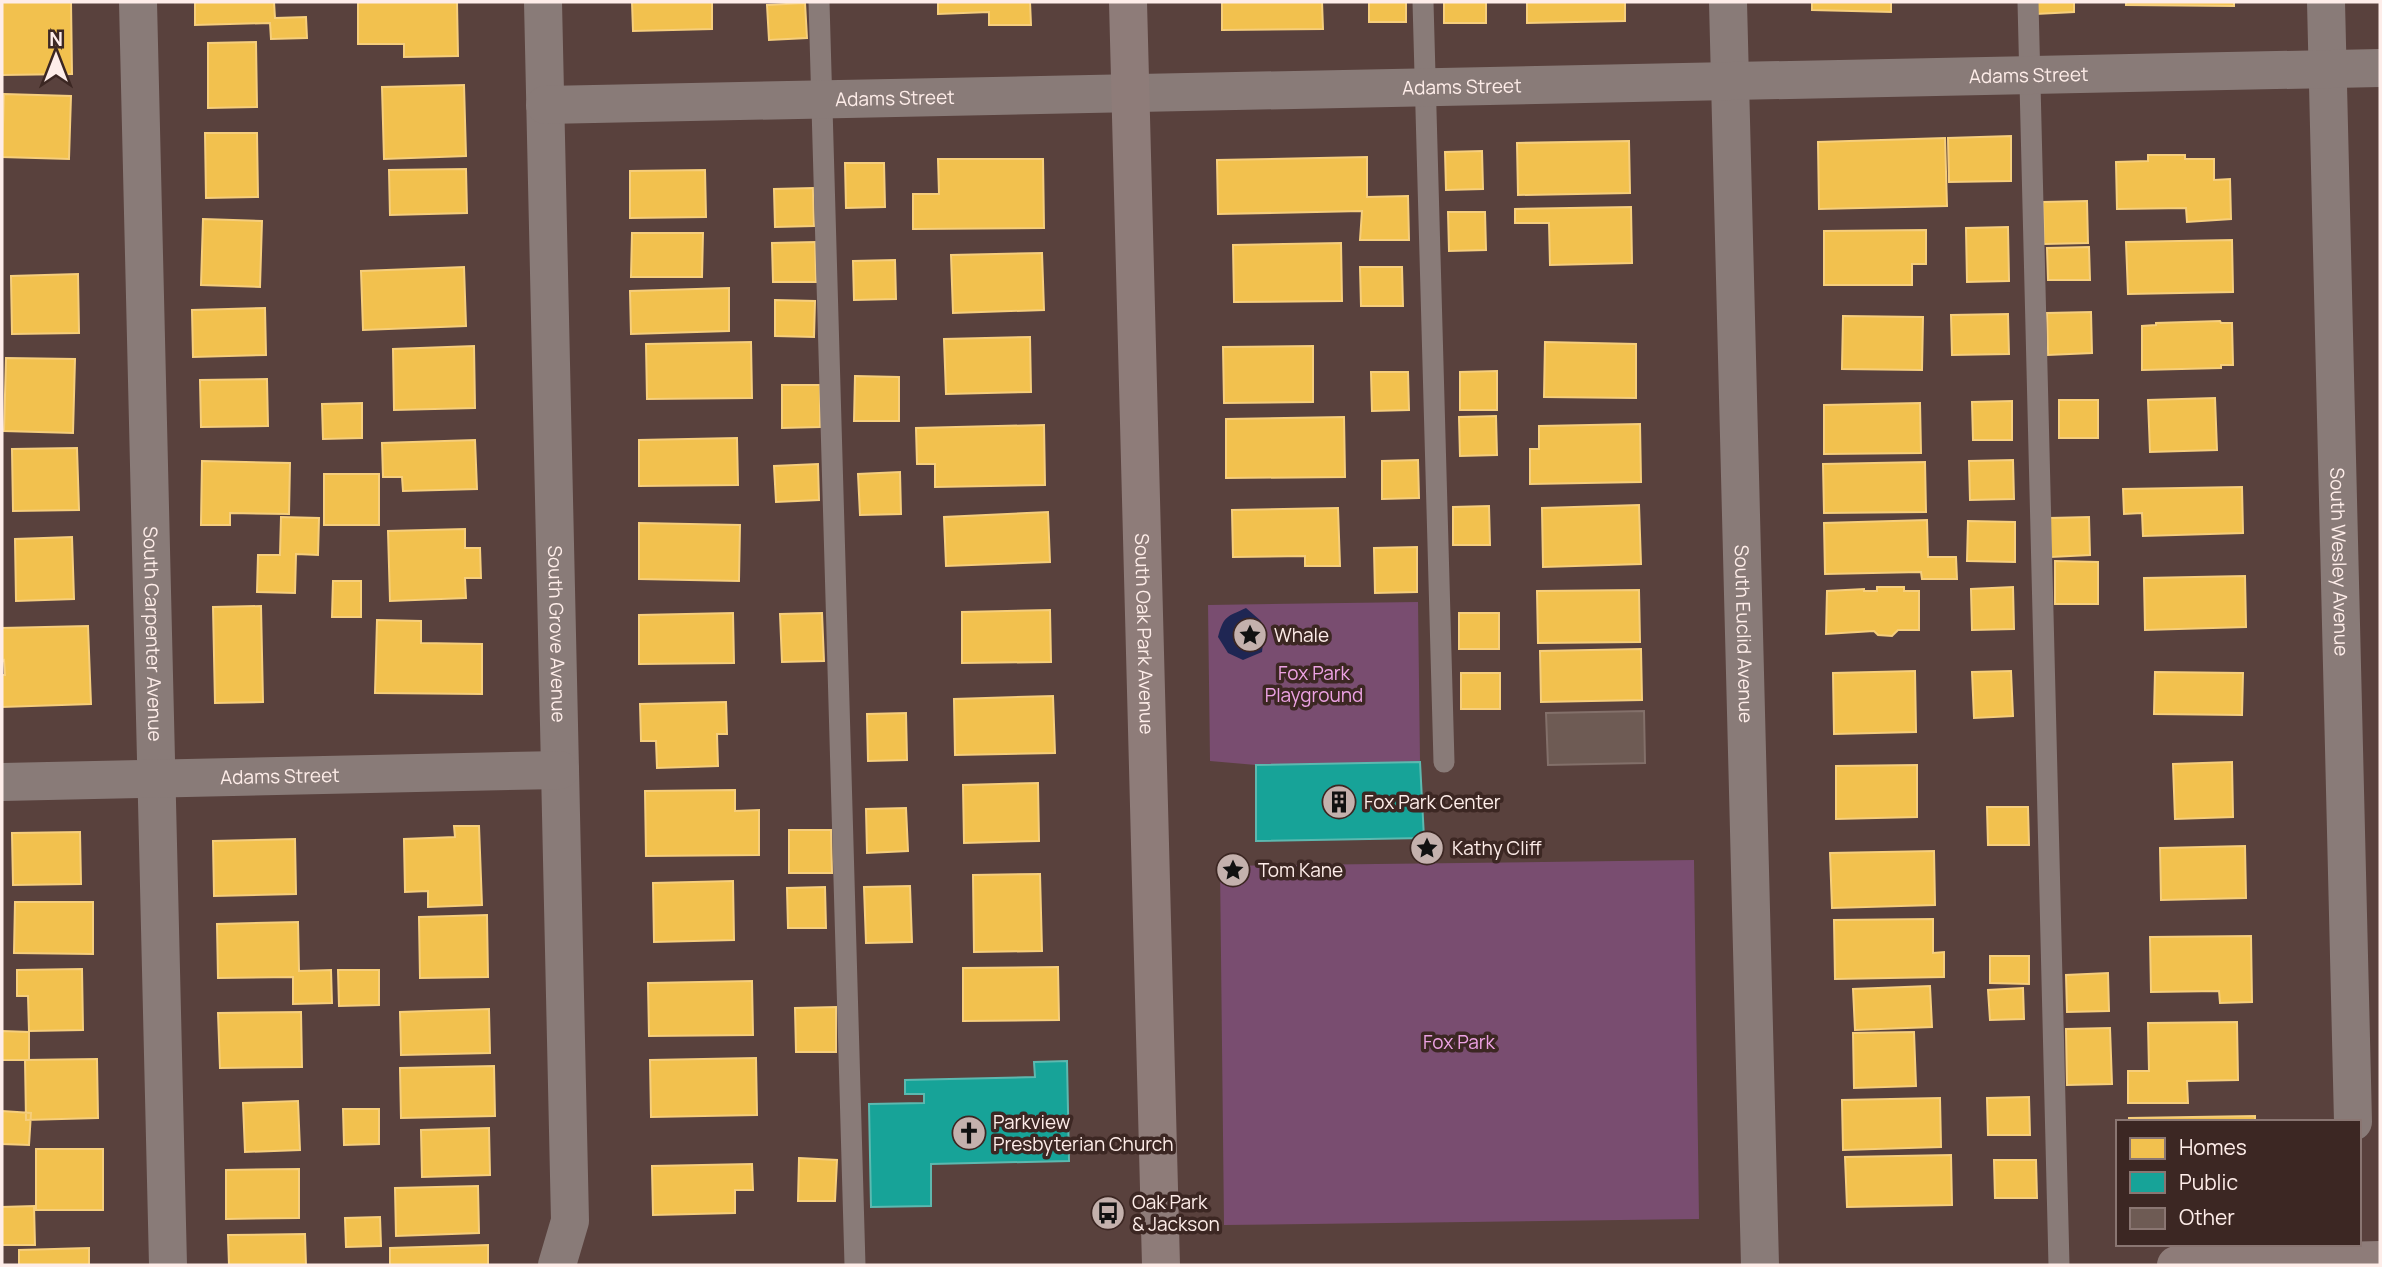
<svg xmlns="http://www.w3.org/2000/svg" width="2382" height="1267" font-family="Manrope,sans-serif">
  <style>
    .green { fill: #794d70 }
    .water { fill: #1f2653 }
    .homes { fill: #f2c14e; stroke: #f6ce7c; stroke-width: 2 }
    .public { fill: #17a398; stroke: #5cb9b0; stroke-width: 2 }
    .building { fill: #6e5b54; stroke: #83706a; stroke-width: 2 }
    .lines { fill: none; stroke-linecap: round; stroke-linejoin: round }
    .lane { stroke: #897b78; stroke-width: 21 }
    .street { stroke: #897b78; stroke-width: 38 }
    .secondary { stroke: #8e7c79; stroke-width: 38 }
    .labels { text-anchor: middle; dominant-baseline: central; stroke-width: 7; stroke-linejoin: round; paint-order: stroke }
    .street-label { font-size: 19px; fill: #feede9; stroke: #3c2723 }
    .poi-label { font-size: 19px; fill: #feede9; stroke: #3c2723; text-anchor: start }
    .park-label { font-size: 19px; fill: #eda2e3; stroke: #3c2723 }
  </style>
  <rect width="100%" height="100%" fill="#59413d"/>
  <!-- green -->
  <path class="green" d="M1418,602l2,160 -164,3 -46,-4 -2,-156z
    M1694,860l5,359 -475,6 -4,-359z"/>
  <!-- water -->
  <path class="water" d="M1246,608l15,13 3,13 -2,18 -19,8 -15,-7 -10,-16c6,-22 9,-20 28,-29z"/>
  <!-- homes -->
  <path class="homes" d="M2,2h69l1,72 -70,1z
    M195,2h79l1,16 31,-1 1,21 -36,1 -1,-16 -75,2z
    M358,2h99l1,54 -54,1v-13h-46z
    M632,2h80v27l-79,2z
    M938,2h92l1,23h-42v-13l-51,2z
    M1222,2h100l1,27 -101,1z
    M1369,2h37v20h-37z
    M1444,2h42v21h-42z
    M1527,2h98v19l-98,2z
    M1812,2h79v10l-79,-2z
    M2035,2h39v10l-38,2z
    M2126,2h108v4l-108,-1z
    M805,3l2,35 -38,2 -2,-35z
    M256,42l1,65 -49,1v-65z
    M464,85l2,71 -82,3 -2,-72z
    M4,94l67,2 -2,63 -67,-2z
    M205,133h52l1,64 -52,1z
    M2011,136v45l-62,1 -1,-44z
    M1945,138l2,68 -128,3 -1,-67z
    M1629,141l1,52 -112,2 -1,-52z
    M1482,151l1,38 -37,1 -1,-38z
    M2148,155h37v4h29v21l16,-1 1,40 -44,3 -1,-14 -69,1 -1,-47 32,-1z
    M1367,157v40l41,-1 1,44h-49l2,-29 -144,3 -1,-54z
    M938,159h105l1,69 -131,1v-35h26z
    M845,163h39l1,44 -39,1z
    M466,169l1,44 -77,2 -1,-45z
    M705,170l1,47 -76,1v-47z
    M813,188l1,38 -39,1 -1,-38z
    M2087,201l1,42 -44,1 -1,-42z
    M1631,207l1,56 -82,2 -1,-42h-34v-14z
    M1448,212h37l1,38 -37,1z
    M203,219l59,2 -2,66 -59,-2z
    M2008,227l1,54 -42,1 -1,-54z
    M1926,230v34h-14v21h-88v-54z
    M632,233h71l-1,44h-71z
    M2232,240l1,52 -105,2 -2,-52z
    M815,242l1,40h-43l-1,-39z
    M1341,243l1,58 -108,1 -1,-57z
    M2089,247l1,33h-42l-1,-32z
    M1042,253l2,57 -91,3 -2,-58z
    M895,260l1,39 -42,1 -1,-39z
    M464,267l2,59 -103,4 -2,-59z
    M1360,267h42l1,39h-42z
    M78,274l1,59 -67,1 -1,-58z
    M729,288v43l-98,3 -1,-43z
    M775,300l40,1 -1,36 -39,-1z
    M265,308l1,47 -73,2 -1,-47z
    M2091,312l1,41 -44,2 -1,-42z
    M2008,314l1,40 -57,1 -1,-40z
    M1843,316l80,1 -1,53 -80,-1z
    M2220,321l1,2h11l1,42h-12v3l-79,2v-44l14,-1v-2z
    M1030,337l1,55 -85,2 -2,-55z
    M751,342l1,56 -105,1 -1,-55z
    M1545,342l91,2v54l-92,-1z
    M474,346l1,62 -81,2 -1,-61z
    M1313,346v56l-89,1 -1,-56z
    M6,358l69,1 -2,74 -69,-2z
    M1497,371v39h-37v-38z
    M1371,372h37l1,38 -37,1z
    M855,376l44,1v44h-45z
    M267,379l1,47 -67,1 -1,-47z
    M782,385h38v42l-38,1z
    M2215,398l2,52 -67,2 -2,-52z
    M2059,400h39v38h-39z
    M2012,401v39h-39l-1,-38z
    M362,403v35l-39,1 -1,-35z
    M1920,403l1,50 -97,1v-49z
    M1496,416l1,39 -37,1 -1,-39z
    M1344,417l1,60 -119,1v-59z
    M1640,424l1,58 -111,2v-35h9v-23z
    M1044,425l1,60 -110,2v-23h-18l-1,-36z
    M737,438l1,47 -99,1v-46z
    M475,440l2,49 -74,2 -1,-14h-19l-1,-34z
    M77,448l2,62 -66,1 -1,-62z
    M1418,460l1,38 -37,1v-38z
    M2013,460l1,39 -44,1 -1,-39z
    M202,461l88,2 -1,51 -59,-1v12h-29z
    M1925,462l1,50 -102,1 -1,-49z
    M818,464l1,36 -43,2 -2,-36z
    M900,472l1,42 -41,1 -2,-41z
    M324,474h55v51h-55z
    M2242,487l1,46 -100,3 -1,-23 -18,1 -1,-25z
    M1639,505l2,59 -98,3 -1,-59z
    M1489,506l1,39h-37v-38z
    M1338,508l2,58h-35v-10l-72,1 -1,-47z
    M1048,512l2,50 -104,4 -2,-49z
    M281,517l38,1 -1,37 -22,-1 -1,39 -38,-1 1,-37h22z
    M2089,517l1,38 -39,2 -1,-39z
    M1927,520l1,37h28l1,22h-35l-1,-7 -96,2 -1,-51z
    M1968,521l47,1v40l-48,-1z
    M639,523l101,2 -1,56 -100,-2z
    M465,529v19h15l1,30h-16l1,20 -76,3 -2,-70z
    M72,537l2,62 -58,2 -1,-62z
    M1417,547v45l-42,1 -1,-45z
    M2055,561l43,1v42h-43z
    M2245,576l1,51 -101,3 -1,-52z
    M333,581h28v36h-29z
    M1877,587h27v4h15v39h-21l-6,6 -14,-1 -4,-4 -48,3 1,-43 37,-2v2h13z
    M2013,587l1,42 -42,1 -1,-41z
    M1639,590l1,52 -102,1 -1,-52z
    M261,606l2,96 -48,1 -2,-96z
    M1050,610l1,52 -89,1v-51z
    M733,613l1,50 -95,1v-49z
    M822,613l2,48 -42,1 -2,-48z
    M1459,613h40v36h-40z
    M377,620l44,1v22l61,1v50l-107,-1z
    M88,626l3,78 -89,3v-32h3l-1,-15 -2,1v-33z
    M1641,649l1,51 -101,2 -1,-51z
    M1915,671l1,61 -82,2 -1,-61z
    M2011,671l2,45 -39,2 -2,-46z
    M2155,672l88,1 -1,42 -88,-1z
    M1461,673h39v36h-39z
    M1053,696l2,57 -100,2 -1,-56z
    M726,702l1,32h-10l1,32 -61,2 -1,-27h-15l-1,-37z
    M906,713l1,47 -39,1 -1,-47z
    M2232,762l1,55 -58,2 -2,-55z
    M1917,765v52l-81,2v-53z
    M1038,783l1,58 -75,2 -1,-58z
    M735,790v21l24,-1v45l-113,1 -1,-65z
    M1987,807h41l1,38h-41z
    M906,808l2,43 -41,2 -1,-44z
    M454,826h25l3,79 -54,2v-16l-23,1 -1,-53 51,-2z
    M789,830h42l1,43h-43z
    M80,832l1,52 -68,1 -1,-52z
    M295,839l1,55 -82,2 -1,-55z
    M2245,846l1,52 -85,2 -1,-52z
    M1934,851l1,54 -103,3 -2,-55z
    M1040,874l2,77 -68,1 -1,-77z
    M733,881l1,59 -80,2 -1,-59z
    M910,886l2,56 -46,1 -2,-56z
    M825,887l1,41h-38l-1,-40z
    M15,902h78v52l-79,-1z
    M487,915l1,62 -68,1 -1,-61z
    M1933,919v34l11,-1v25l-109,2 -1,-59z
    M298,922l1,49 32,-1 1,33 -39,1v-27l-75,1 -1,-54z
    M2251,936l1,66 -32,1 -1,-12 -68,1 -1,-55z
    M1990,956h39v28l-39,-1z
    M1058,967l1,53 -96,1v-53z
    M82,969l1,61 -54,1 -1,-35h-11v-26z
    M338,970h41v35l-40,1z
    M2108,973l1,38 -42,1 -1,-37z
    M752,981l1,54 -104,1 -1,-53z
    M1930,986l2,41 -77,3 -2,-41z
    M2023,988l1,31 -34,1 -2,-30z
    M836,1007v45h-40l-1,-44z
    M489,1009l1,44 -89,2 -1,-43z
    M301,1012l1,55 -82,1 -2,-55z
    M2237,1022l1,58 -51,1 1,22h-60v-32h21l-1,-48z
    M2110,1028l2,56 -45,1 -1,-56z
    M2,1031l27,1v28h-27z
    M1914,1032l2,54 -62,2 -1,-55z
    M756,1058l1,57 -106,2 -1,-57z
    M97,1059l1,59 -72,2 -1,-60z
    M494,1066l1,50 -94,2 -1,-50z
    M2029,1097l1,38h-42l-1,-37z
    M1940,1098l1,49 -98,3 -1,-50z
    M298,1101l2,49 -55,2 -2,-49z
    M343,1109h36v35l-35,1z
    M2,1111l29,2 -2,32 -27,-1z
    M2255,1116v6h-126v-4z
    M489,1128l1,47 -68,2 -1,-47z
    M36,1149h67v61h-67z
    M1951,1155l1,50 -105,2 -2,-50z
    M799,1158l38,2 -2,41h-37z
    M1994,1160h42l1,38h-42z
    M752,1164l1,26h-18v23l-82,2 -1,-49z
    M299,1169v49l-73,1v-49z
    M478,1186l1,47 -83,3 -1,-48z
    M34,1206l1,39h-33v-38z
    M380,1217l1,29 -35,1 -1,-29z
    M305,1234l1,31h-77l-1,-30z
    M488,1245v20h-98v-17z
    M89,1248v17h-70v-15z"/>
  <!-- public -->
  <path class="public" d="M1420,762l4,76 -168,3v-76z
    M1067,1061l2,100 -138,3v42l-60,1 -2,-103 55,-1v-9h-19v-14l130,-3 -1,-15z"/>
  <!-- building -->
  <path class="building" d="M1644,711l1,52 -97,2 -2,-52z"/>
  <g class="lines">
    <!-- lane -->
    <path class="lane" d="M819,2l36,1263
      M1423,2l21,760
      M2028,2l31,1263"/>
    <!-- street -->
    <g class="street">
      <path id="s1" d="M138,2l30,1263"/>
      <path id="s2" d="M543,2l27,1219 -13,44"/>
      <path id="s3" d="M1728,2l32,1263"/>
      <path id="s4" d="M2326,2l27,1120"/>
      <path id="s5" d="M545,105l1835,-37"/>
      <path id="s6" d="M2,782l558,-12"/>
    </g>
    <!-- secondary -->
    <g class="secondary">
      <path id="s7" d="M1128,2l33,1263"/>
      <path d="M2176,1265l204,-5"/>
    </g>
  </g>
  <!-- icons -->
  <defs>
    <g id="sight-disc" transform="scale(1.75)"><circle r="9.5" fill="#c4b1ad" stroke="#3c2723"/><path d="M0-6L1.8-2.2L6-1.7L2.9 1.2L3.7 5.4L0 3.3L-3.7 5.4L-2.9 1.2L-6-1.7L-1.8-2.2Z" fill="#111"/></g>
    <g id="building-disc" transform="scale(1.75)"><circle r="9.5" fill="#c4b1ad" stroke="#3c2723"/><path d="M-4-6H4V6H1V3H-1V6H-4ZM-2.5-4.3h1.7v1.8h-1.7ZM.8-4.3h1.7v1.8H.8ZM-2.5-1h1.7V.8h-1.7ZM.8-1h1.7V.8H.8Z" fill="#111"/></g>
    <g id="church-disc" transform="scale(1.75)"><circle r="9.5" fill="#c4b1ad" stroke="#3c2723"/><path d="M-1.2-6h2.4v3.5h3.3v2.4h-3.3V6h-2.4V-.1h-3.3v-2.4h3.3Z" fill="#111"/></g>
    <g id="bus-disc" transform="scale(1.75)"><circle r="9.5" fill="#c4b1ad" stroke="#3c2723"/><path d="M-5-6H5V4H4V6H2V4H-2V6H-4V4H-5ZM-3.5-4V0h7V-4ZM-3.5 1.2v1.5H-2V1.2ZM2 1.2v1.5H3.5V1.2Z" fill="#111"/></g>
  </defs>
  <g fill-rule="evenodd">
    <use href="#sight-disc" x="1250" y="635"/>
    <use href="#building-disc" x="1339" y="802"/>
    <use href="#sight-disc" x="1427" y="848"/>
    <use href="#sight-disc" x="1233" y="870"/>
    <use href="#church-disc" x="969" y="1133"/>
    <use href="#bus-disc" x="1108" y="1213"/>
  </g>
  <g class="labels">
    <!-- street labels -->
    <g class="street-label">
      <text stroke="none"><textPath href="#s5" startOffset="1484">Adams Street</textPath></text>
      <text stroke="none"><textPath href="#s5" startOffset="917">Adams Street</textPath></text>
      <text stroke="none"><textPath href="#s5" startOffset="350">Adams Street</textPath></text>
      <text stroke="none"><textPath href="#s4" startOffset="560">South Wesley Avenue</textPath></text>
      <text stroke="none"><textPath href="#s1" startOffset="632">South Carpenter Avenue</textPath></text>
      <text stroke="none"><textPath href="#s7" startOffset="632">South Oak Park Avenue</textPath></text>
      <text stroke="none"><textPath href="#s3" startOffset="632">South Euclid Avenue</textPath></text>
      <text stroke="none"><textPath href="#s2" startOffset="632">South Grove Avenue</textPath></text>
      <text stroke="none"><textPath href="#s6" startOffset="278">Adams Street</textPath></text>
    </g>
    <!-- poi labels -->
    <g class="poi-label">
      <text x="1274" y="635">Whale</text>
      <text x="1364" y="802">Fox Park Center</text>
      <text x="1452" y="848">Kathy Cliff</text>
      <text x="1258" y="870">Tom Kane</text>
      <text x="993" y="1122">Parkview<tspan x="993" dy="22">Presbyterian Church</tspan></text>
      <text x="1132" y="1202">Oak Park<tspan x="1132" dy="22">&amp; Jackson</tspan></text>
    </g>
    <!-- park labels -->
    <g class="park-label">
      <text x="1314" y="673">Fox Park<tspan x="1314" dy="22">Playground</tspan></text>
      <text x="1459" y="1042">Fox Park</text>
    </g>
  </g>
  <!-- border -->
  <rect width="2382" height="1267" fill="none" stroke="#feede9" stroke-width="7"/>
  <!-- legend -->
  <rect x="2116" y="1120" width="245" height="126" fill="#3c2723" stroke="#8a7672" stroke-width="2"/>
  <rect x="2130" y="1138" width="35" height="21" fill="#f2c14e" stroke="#8a7672" stroke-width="2"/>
  <text x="2179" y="1155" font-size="21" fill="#feede9">Homes</text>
  <rect x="2130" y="1172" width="35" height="21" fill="#17a398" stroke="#8a7672" stroke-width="2"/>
  <text x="2179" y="1190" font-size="21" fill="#feede9">Public</text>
  <rect x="2130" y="1208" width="35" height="21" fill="#6e5b54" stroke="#8a7672" stroke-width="2"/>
  <text x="2179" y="1225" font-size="21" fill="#feede9">Other</text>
  <!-- north arrow -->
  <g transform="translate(56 56)" stroke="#3c2723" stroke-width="5" paint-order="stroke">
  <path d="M0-5L12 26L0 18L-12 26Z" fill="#feede9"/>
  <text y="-10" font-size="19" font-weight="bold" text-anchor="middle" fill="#feede9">N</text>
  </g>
</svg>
